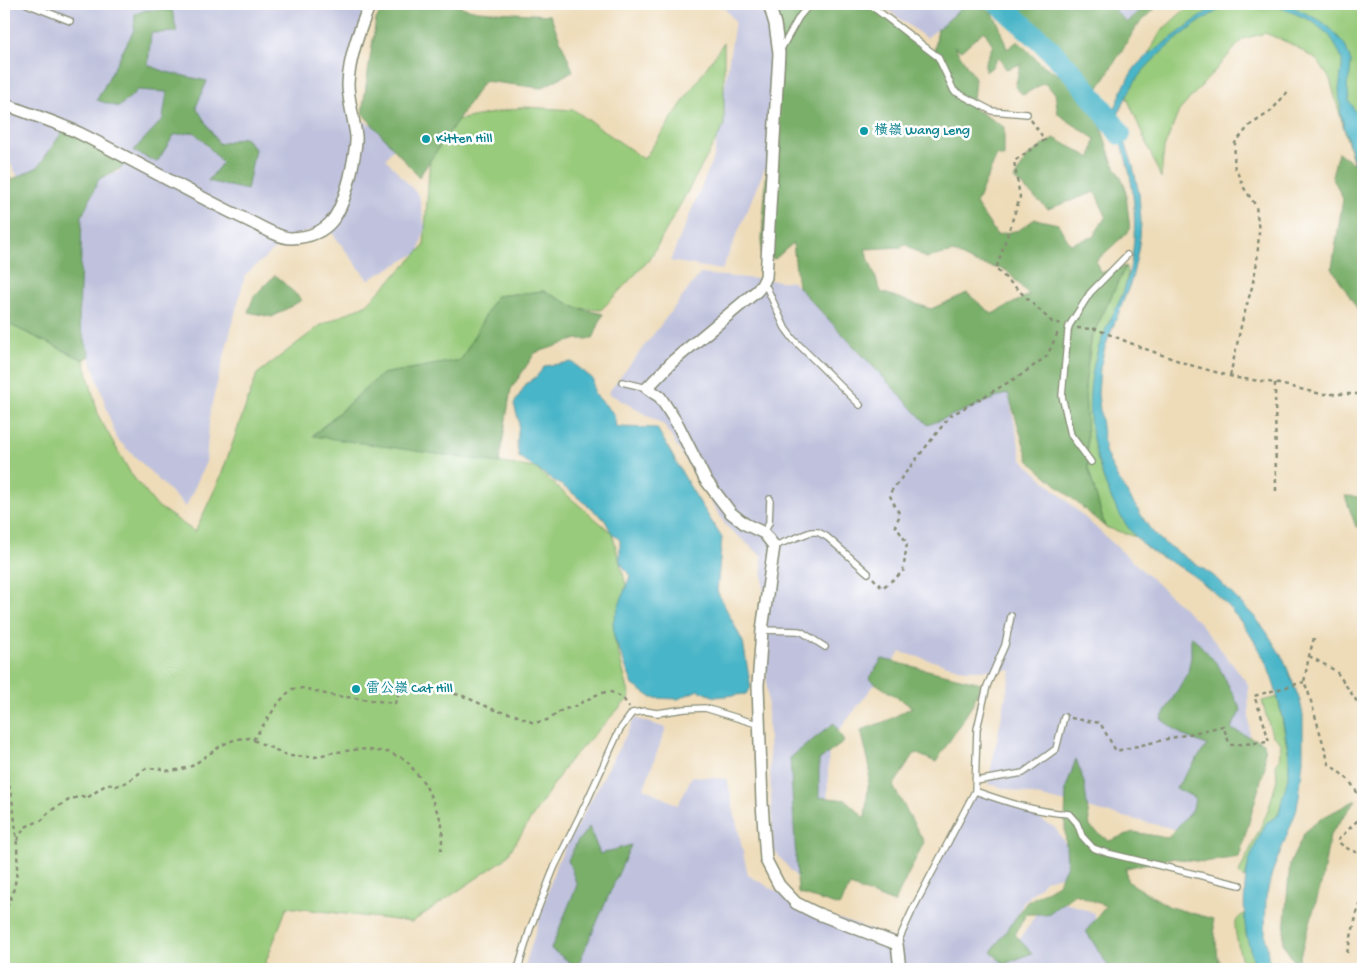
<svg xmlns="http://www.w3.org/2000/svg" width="1367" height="973" font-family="'Gochi Hand','LXGW WenKai TC',sans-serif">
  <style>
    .industrial { fill: #c0c2dd }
    .green { fill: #99cb7b; stroke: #5c8458 }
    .forest { fill: #7aaf6b; stroke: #4c7650; fill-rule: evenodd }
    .water { fill: #4ab5c8; stroke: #34797e }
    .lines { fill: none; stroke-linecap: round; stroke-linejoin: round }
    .river { stroke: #4ab5c8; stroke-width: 22 }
    .service-casing { stroke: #868c76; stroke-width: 8 }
    .minor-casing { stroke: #868c76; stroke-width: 14 }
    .path { stroke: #868c76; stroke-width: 2.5; stroke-dasharray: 4 4; stroke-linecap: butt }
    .service { stroke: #fff; stroke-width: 5.5 }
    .minor { stroke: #fff; stroke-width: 11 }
    .culture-dot { fill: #0f9aa8; stroke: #fff; stroke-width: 2 }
    .labels { text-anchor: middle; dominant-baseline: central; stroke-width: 5; stroke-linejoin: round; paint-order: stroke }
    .culture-label { font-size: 14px; fill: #0d838f; stroke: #fff; text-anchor: start }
  </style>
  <rect width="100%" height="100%" fill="#fff"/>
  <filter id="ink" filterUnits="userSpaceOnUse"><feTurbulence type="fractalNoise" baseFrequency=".02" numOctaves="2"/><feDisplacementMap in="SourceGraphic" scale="10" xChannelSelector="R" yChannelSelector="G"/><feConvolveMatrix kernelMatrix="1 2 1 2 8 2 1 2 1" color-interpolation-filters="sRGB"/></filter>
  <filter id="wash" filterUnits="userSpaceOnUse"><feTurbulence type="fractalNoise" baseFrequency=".0096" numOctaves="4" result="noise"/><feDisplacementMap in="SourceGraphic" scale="20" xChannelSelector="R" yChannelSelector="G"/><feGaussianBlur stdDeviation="1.12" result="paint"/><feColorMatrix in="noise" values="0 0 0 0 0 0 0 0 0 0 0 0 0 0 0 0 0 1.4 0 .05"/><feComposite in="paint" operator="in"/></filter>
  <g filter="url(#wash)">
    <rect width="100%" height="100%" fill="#eedcb9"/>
    <!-- industrial -->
    <path class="industrial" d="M4,4h367l-22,75 4,38 29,12 12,18 -8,12 33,37 6,31 -6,25 -51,28 -41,-54 -39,12 -43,37 -35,136 -4,51 -20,45 -70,-69 -37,-116 3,-106 17,-37 21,-8 -8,-21 -47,-22 -41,59 -20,-34z
      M721,4h44l13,42 -11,117 -45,107 -52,-9 44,-104 21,-136z
      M880,4h82l3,5 -39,29z
      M1108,4h37l-17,19z
      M700,274l93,8 135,143 80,-33 14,68 178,163 48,61 3,92 -48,60 -215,-52 23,-114h-45l-66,-18 -71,91 -4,141 -24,-1 -28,-34 -11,-293 -36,-30 -62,-101 -56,-32z
      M635,718l31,10 -22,60 34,17 14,-29 35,3 21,96 52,30 99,35 76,-149 45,15 35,22 20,30 -3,15 -26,7 -22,22 -31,58 27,-21 27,-42 18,5 29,11 9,33 18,23h-597l32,-104z"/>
    <!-- green -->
    <path class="green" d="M1191,4h172v183l-5,-8 -28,-100 -13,-19 -28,-17 -24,-10 -22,6 -64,72 -15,37 -3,30 -35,-83 35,-64z
      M724,42v84l-74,133 -49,51 -24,-2 -33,-17 -48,5 -35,64 -79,14 -69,61 222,33 77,65 14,52 -12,52 16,60 -62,65 -63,97 -93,63 -125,-15 -24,62h-259v-647l80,38 15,57 32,57 25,31 39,27 26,-56 36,-102 64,-49 46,-21 57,-58 8,-121 92,-18 50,3 70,49z
      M1126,266c0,3 2,8 1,11 0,16 -20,48 -26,64 -20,55 -11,120 18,171 5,9 11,17 17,25l-31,-10 -17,-60 -3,-83 7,-47z
      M1278,697l11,60 -1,23 -9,31 -3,7 -10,5 -18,42 -1,10 -3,3 -5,-5 29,-62 9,-32 -1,-15 3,-4 2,-17 -9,-8 -10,-34z
      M1245,913l1,22 10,34h-11c-4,-8 -10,-35 -10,-44 1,-5 5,-9 10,-12z"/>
    <!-- forest -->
    <path class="forest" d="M387,4h62l28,7 73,4 23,56 -32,17 -57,-7 -65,96 -57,-64 14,-94z
      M767,4h102l65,49 4,-24 25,-22 -1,-3h19l12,10 6,11 8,24 11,-8 23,23 28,17 18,21 14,24 10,33 14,27 5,44 -34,31 4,12 26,-7 -36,74 -5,48 3,79 17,60 -76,-66 -21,-68 -80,32 -130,-138 -5,-44 -18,16 -14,-5 15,-222zM984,31l9,14 -8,18v9l6,-4 8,-11 7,12 15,-5 -6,23 8,8 21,-12 11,10 3,21 37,25 -4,19 -37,-20 -26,18 -14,23 34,30 47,-17 11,24 -13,21 -23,7 -12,-20 -23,-5 -16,11 -22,5 -21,-31 21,-49 7,2v-30l-33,-20 2,-6 2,-23 -21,-32 7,5zM905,244l21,14 27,-6 22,11 31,7 23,25 -37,19 -25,-21 -36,16 -50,-17 -16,-43 37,-2z
      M999,4h110l18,19 18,-19h15l-23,22 -44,71 -20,-24 -34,-34z
      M146,10h26l5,22 -26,1 -3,32 18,7 41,9 -11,26 23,37 25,-7 11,12 -8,41 -39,-9 14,-18 -13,-16 -15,-15 -20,3 -17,27 -24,-11 30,-32 4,-27 -29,-2 -19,17 -22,-7 37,-70 1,-16z
      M65,128l46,22 12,17 -24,12 -17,37 -3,106 11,34 -6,4 -80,-38v-140l9,-3 25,-12z
      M1338,152l17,13 8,19v134l-31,-50 11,-69 -11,-23z
      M275,275l27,25 -30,17 -24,-5 6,-16z
      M544,291l33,17 26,6 -10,25h-16l-42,14 -24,36 -12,74 -186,-27 69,-62 79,-14 35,-64z
      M1345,496l18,1v29l-7,1z
      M1191,635l27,30 23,45 -10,19 33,14 1,23 -26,91 -35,5 -33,-4 -45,10 1,13 43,26 43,12 5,39 6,11h-114l-24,-38 20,-25 -31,-12 -27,20h-22l-11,21 17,18 -28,11 -13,-12 36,-50 31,-18 9,-19 -2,-39 1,-38 10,-29 8,23 6,45 19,14 24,-9 35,6 25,-29 2,-11 -19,-10 31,-43 -23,-9 -23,-17 27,-47 3,-15z
      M882,659l99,24 -8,21 -37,58 -21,-9 -22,33 31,56 -30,61 -44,-17 -11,20 -41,-13 -8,-135 44,-35 10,19 -25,18v37l27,3 19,18 5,-50 -9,-38 26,-9 25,-14 -43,-28z
      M1356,800l-26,35 -9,50 -24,81 -14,-22 7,-81 15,-31 13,-12z
      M589,827l11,27 31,-9 -54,122 -26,-18 26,-64 -9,-25 9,-18z"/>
    <!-- water -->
    <path class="water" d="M1221,4h12c-25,7 -82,53 -97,76 -8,13 -15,27 -21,41l6,8 2,5 3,11 7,21 6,28 2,28 -1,15 -2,14 -6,28 -27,68 -5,21 -2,26 7,57 5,12 7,14 33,52 14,14 50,33 39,39 13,16 18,29 16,41 3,14v45l-4,37 -3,15 -24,61 -6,24 -1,38 5,34h-14c-3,-12 -8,-24 -10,-37 -3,-16 -2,-51 2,-67 1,-6 16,-40 19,-43 1,-1 8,-4 9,-5 4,-4 5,-12 6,-18 4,-13 8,-27 7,-42 0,-6 -2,-13 -3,-19 -4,-22 -8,-44 -16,-65 -15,-40 -48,-79 -84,-102 -13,-9 -29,-14 -41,-25 -33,-28 -51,-87 -55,-129 -2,-26 2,-52 11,-76 6,-16 15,-32 22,-48 16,-43 15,-103 -1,-146 -5,-12 -12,-23 -19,-33l-1,-5 4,2 6,7c6,-18 13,-38 25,-53 8,-9 20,-16 30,-24 18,-12 35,-28 54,-37z
      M1273,4h11l5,1 32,16 11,9 13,15 6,17 -1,12 -3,11 2,15 14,27v57l-8,-19 -14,-50 -2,-25 3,-23v-7l-3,-8 -9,-16 -18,-15z
      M572,362l21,17 1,14 20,21 2,13 41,1 32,57 33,53 -5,53 26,51 8,46 -5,6 -31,3 -17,-7 -20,9 -26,-1 -19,-13 -19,-48 -1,-15 17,-46 -10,-14v-22l-8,-7 -8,-14 -34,-28 -51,-34 -2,-13 2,-22 -5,-18 12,-20 10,-7 9,-11z"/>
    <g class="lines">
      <!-- river -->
      <path class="river" d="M999,4l40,35 34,34 29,36 18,25"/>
    </g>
  </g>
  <g filter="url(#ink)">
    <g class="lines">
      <!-- service casing -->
      <g class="service-casing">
        <path id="service" d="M27,4l43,17
          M869,4l69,53 16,34 38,20 35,3
          M780,51l19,-34 11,-13
          M762,285l5,3 18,40 8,11 67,66
          M622,382l25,6
          M1091,462l-20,-27 -9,-39 6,-65 1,-5 21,-33 37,-38
          M764,533l5,-10 1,-24
          M774,546l37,-14h7l9,5 41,36
          M762,630l36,1 4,1 23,15
          M976,781l47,-8 33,-24 8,-32
          M975,791c31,11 61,21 94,23l8,9 5,13 11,12 14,5 133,32
          M897,944l15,-33 63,-120 2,-62 10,-43 18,-41 6,-29
          M518,969l12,-40 24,-61 33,-67 32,-70 13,-18 13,-2 12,2 28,-4 20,-1 55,17"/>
      </g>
      <!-- minor casing -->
      <g class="minor-casing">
        <path id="minor" d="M769,4l6,20 4,29 -13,224 -4,8 -5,6 -84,70 -26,27 13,9 18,28 27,54 26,34 14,11 19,9 10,13 -12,84 -4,55 4,118 4,57 13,25 17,18 20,10 81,31 3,25
          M4,104c25,10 53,18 77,30 56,28 111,60 168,87 11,5 30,17 42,17 41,-1 50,-26 59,-61 2,-10 7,-32 6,-41 -2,-17 -8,-36 -8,-52 1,-27 12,-56 22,-80"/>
      </g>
      <!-- path -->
      <path class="path" d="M1031,120l14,20 -31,21 6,36 -24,72 56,53 10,2
        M4,259l2,10 -2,8
        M1077,328l19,1 44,18 50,18 47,13 38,5 46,11h42
        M1230,376l12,-54 10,-35 5,-25 2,-30 -3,-26 -12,-18 -10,-23 1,-22 14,-17 22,-15 19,-22
        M1275,383l1,110
        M873,578l9,10 21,-16 4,-29 -12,-18 5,-10 -11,-21 61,-78 71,-41 26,-19 11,-24
        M1314,638l-5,18 -5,26 4,9 21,73 20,16 11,17
        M1309,656l27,15 22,32 5,6
        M1071,718l29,5 16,28 107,-25 7,19 39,-3 -6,-22 -9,-24 50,-14
        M253,740l26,-38 13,-13 12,-1 25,7 66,8 6,-15 21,-3 41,11 34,15 16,3 21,9 13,-3 15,-10 13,-4 21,-11 13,-4 14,7 6,9
        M4,770c7,17 9,34 11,52 3,31 6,62 -11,90
        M1363,793l-3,4 3,13
        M1363,815l-26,26 9,7 17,7
        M17,840l8,-13 17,-7 8,-9 21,-12 11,-3 5,2 20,-14 9,2 11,-4 18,-13 12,-1 13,3 12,-2 10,-3 30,-21 14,-6 13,-1 40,18 26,1 15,-4 30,-4 27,3 18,7 20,25 8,18 7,16 3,12 -2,21
        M1347,953l11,-44 5,-9"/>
      <!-- service -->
      <use href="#service" class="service"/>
      <!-- minor -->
      <use href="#minor" class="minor"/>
    </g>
  </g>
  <!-- markers -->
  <g class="culture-dot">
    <circle cx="864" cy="131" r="5"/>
    <circle cx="426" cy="139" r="5"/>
    <circle cx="356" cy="689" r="5"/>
  </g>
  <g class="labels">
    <!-- culture labels -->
    <g class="culture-label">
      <text x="874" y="131">橫嶺 Wang Leng</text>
      <text x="436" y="139">Kitten Hill</text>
      <text x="366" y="689">雷公嶺 Cat Hill</text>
    </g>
  </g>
  <!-- margin -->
  <rect width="1367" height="973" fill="none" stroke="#fff" stroke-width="20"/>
</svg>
